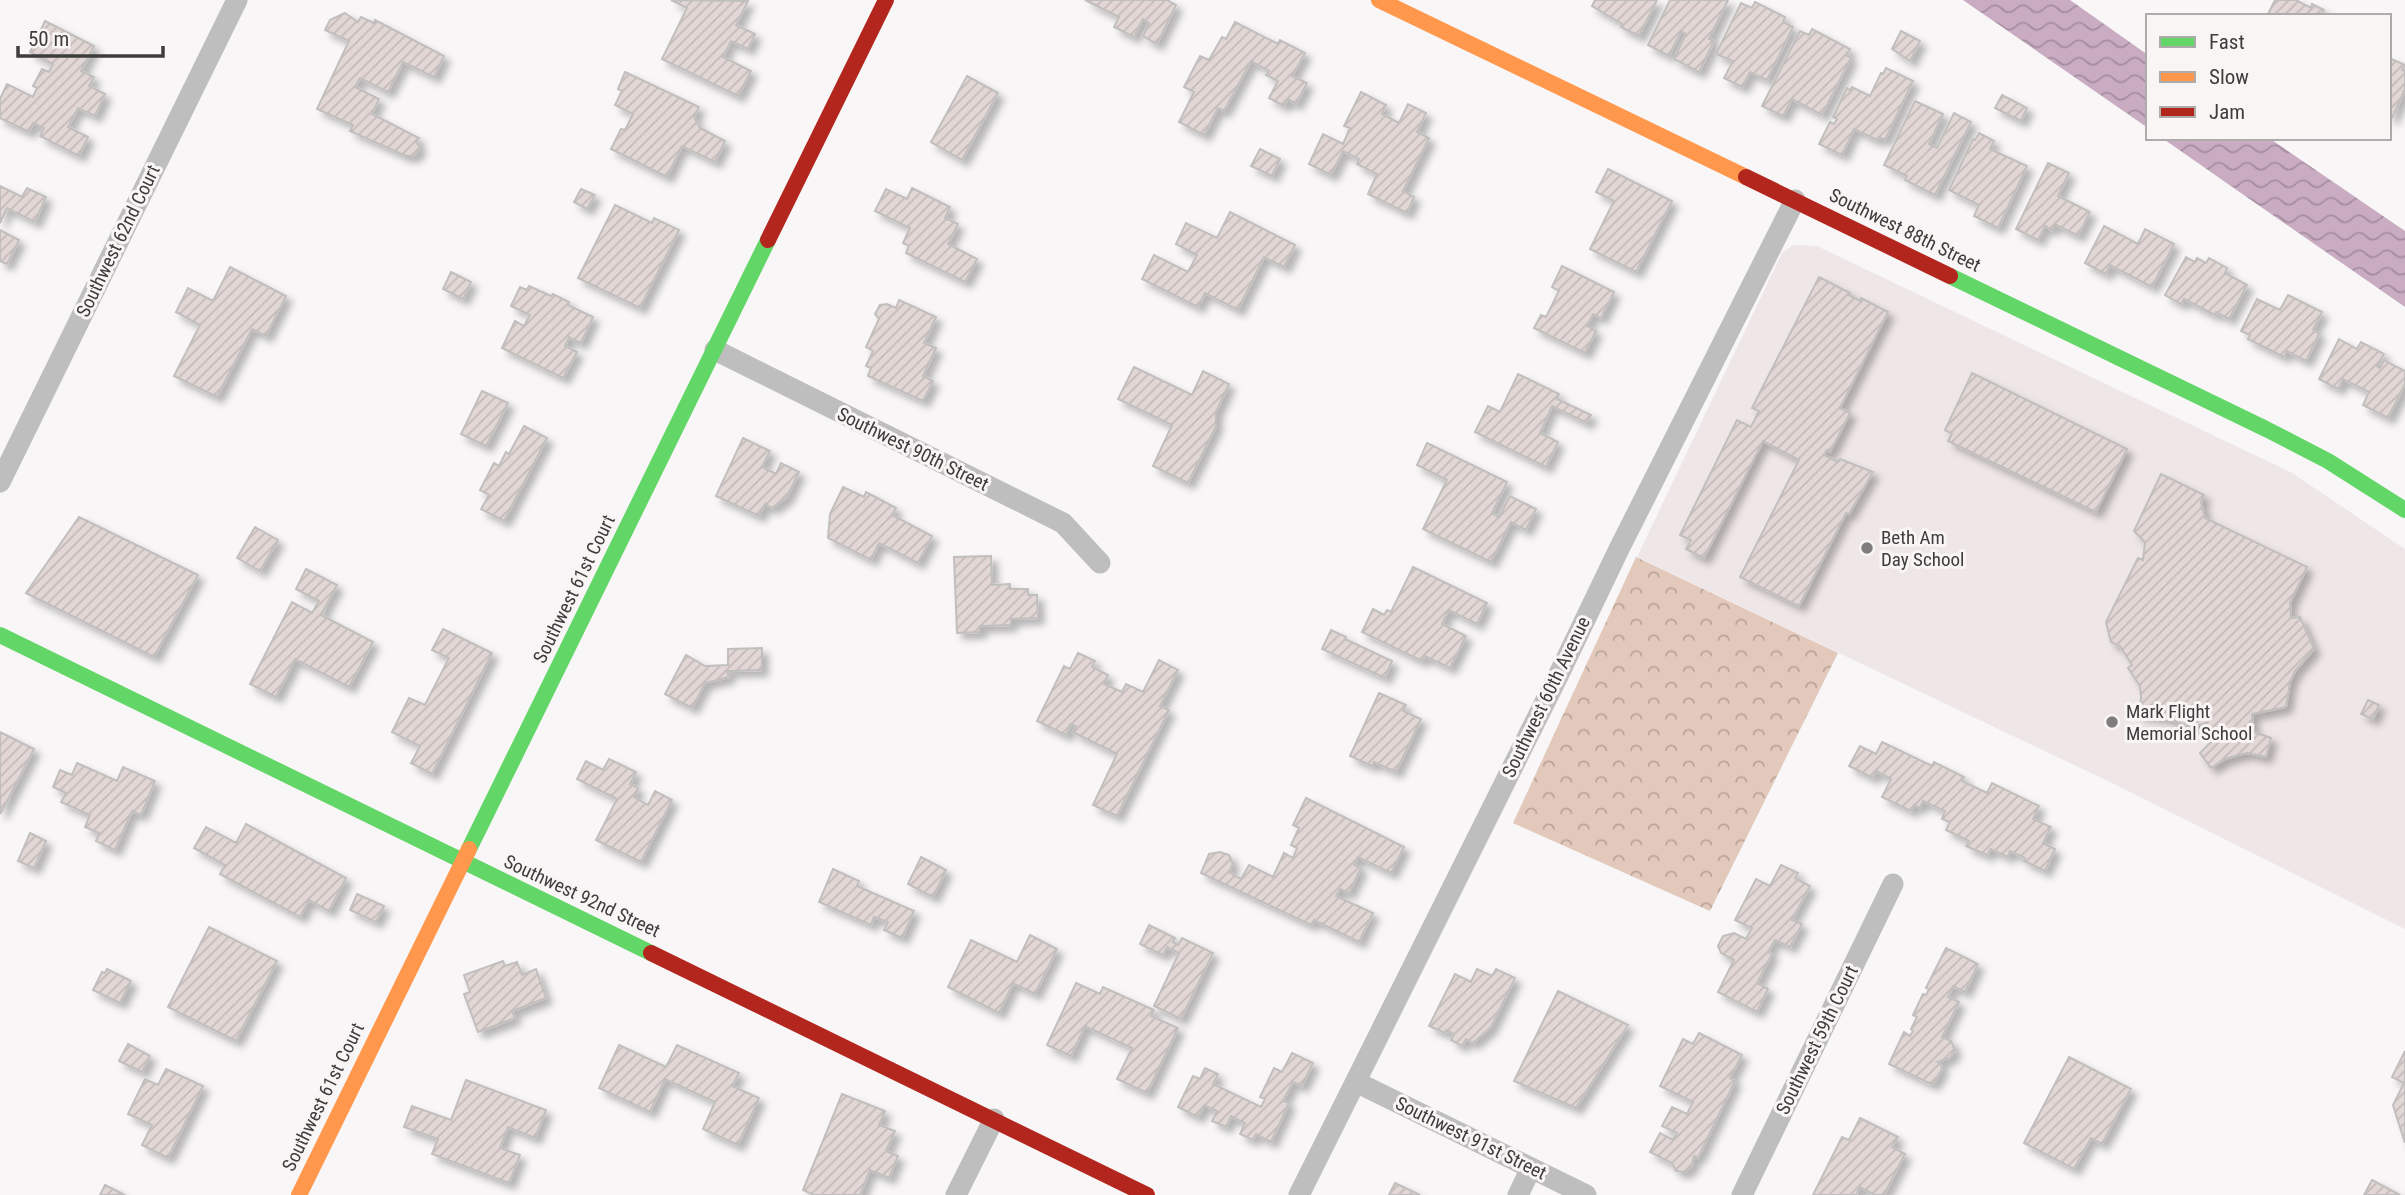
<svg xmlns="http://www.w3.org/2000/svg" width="2405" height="1195" font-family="'Roboto Condensed',sans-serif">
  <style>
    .built { fill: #efe6e7 }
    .forest { fill: url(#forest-crowns) }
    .water { fill: url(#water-waves) }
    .building { fill: url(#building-hatch); stroke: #c0bfbe; stroke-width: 2; filter: url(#shadow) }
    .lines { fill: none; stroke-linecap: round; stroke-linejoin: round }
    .street { stroke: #bebebe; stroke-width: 21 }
    .fast { stroke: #63d668; stroke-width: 16 }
    .slow { stroke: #ff974d; stroke-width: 16 }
    .jam { stroke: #b3261e; stroke-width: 16 }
    .poi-dot { fill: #7f7d7d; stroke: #f9f5f5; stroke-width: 2.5 }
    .labels { text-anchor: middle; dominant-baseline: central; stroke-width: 6; stroke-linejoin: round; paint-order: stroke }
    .street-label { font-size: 19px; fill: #3e3c3c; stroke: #f9f5f5 }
    .poi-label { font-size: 19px; fill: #3e3c3c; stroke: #f9f5f5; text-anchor: start }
  </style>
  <defs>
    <pattern id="forest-crowns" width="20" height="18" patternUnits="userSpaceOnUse" patternTransform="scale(1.75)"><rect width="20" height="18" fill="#e3c9bb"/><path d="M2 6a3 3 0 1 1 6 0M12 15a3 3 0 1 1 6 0" fill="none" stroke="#b9a499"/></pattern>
    <pattern id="water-waves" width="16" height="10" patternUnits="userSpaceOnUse" patternTransform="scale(1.75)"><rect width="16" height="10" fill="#c9acc2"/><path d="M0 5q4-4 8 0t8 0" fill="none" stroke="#a58d9f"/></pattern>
    <pattern id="building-hatch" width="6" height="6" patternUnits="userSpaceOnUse" patternTransform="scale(1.75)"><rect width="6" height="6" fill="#e3d7d5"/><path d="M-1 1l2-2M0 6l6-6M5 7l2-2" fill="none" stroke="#c4b9b8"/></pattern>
    <filter id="shadow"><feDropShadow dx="6" dy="6" stdDeviation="3.5" flood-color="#0004"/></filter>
  </defs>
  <rect width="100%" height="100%" fill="#f8f6f6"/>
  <!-- built -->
  <path class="built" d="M1793,245l24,1 475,227 113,76v380l-293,-146 -475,-226 145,-304z"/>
  <!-- forest -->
  <path class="forest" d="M1636,557l202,96 -128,258 -197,-88z"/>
  <!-- water -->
  <path class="water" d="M1963,0h107l78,55v73z
    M2162,138h107l136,93v76z"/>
  <!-- building -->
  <path class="building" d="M671,0l77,1 -12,24 19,9 -7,15 -17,-8 -8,16 28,14 -13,25 -76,-37 25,-51z
    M1085,0h82l9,5 -19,39 -14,-8 6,-13 -6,-4 -9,18 -20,-10 5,-10z
    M1595,0h62l-18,36 -18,-9 1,-3 -30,-18z
    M1670,0h58l-19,39 5,2 -15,31 -25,-13 12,-25 -5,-3 -12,25 -21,-11z
    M2275,0h21l15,8 1,-4 12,6 -2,4 4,2h-59z
    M1755,2l30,15 -2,5 10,5 -26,53 -17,-8 -8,15 -18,-9 9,-17 -17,-7 25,-51 11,5z
    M345,13l13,9 3,-5 13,6 1,-3 69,36 -10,21 -31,-15 -15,30 -28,-14 -5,9 24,12 -7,15 47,24 -3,4 4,5 -4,7 -4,2h-6l-56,-25 3,-6 -36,-16 32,-68 -24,-11 5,-10z
    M45,21l49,25 -13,25 13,6 -5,9 16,8 -10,22 -17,-8 -10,19 20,10 -9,19 -39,-20 4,-8 -11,-5 -4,9 -29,-14v-19l7,-15 26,13 4,-9 -4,-2 9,-17 7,3 4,-8 -23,-12z
    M1235,22l43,22 2,-4 25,13 -13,23 15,7 -11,21 -8,-5 -4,7 -15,-8 9,-17 -12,-6 3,-4 -18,-10 -27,50 -6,-3 -14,27 -25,-13 15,-30 -10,-5 16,-31 9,4 13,-23 4,2z
    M1812,29l38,20 -4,6 5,3 -29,57 -30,-16 -9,17 -21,-10 38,-75 9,4z
    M1901,31l19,10 -10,20 -18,-12z
    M2389,58l16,7 -3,5 3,1v18l-13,29 -3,-1z
    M1886,68l27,13 -28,59 -6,-3 -2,3 -23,-11 -12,26 -23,-11 11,-22 4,2 3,-5 -4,-2 14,-29 3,2 2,-3 18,9 11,-23 2,1z
    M625,72l74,35 -5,10 6,11 25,13 -10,21 -33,-16 -15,31 -56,-28 10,-20 4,1 8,-16 -18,-9 7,-14 -4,-2z
    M967,76l31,17 -36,67 -31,-18z
    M1361,92l25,13 -4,9 17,9 9,-19 18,9 -9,19 12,6 -26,53 11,6 -7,16 -39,-19 9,-20 -20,-10 2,-5 -16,-8 -12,24 -22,-11 14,-30 20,10 7,-16 -6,-2z
    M2002,95l25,13 -6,13 -26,-13z
    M1915,101l28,13 -14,30 8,4 17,-35 17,9 -36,73 -30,-15 2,-4 -23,-11z
    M1979,133l15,8 -4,8 37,17 -29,62 -24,-12 5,-11 -30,-15 24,-51 2,1z
    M1260,149l20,10 -8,17 -21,-10z
    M2048,163l21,10 -11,23 32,16 -12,24 -23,-12 -3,6 -7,-4 -7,14 -22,-11z
    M1608,169l64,32 -36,71 -46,-23 24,-48 -18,-9z
    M0,186l22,11 5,-9 19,9 -11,25 -28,-14 -7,15z
    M912,188l38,19 -5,11 13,6 -10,20 29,15 -12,23 -59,-29 3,-7 -6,-3 7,-15 -35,-17 11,-22 21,10z
    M581,189l14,6 -8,14 -13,-7z
    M615,205l37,18 2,-5 25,12 -39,78 -62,-30z
    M1230,212l65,33 -11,22 -20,-10 -26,53 -33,-17 -7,14 -56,-28 12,-24 34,17 9,-17 -21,-11 10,-21 31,15z
    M2104,226l34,18 7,-15 29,15 -22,43 -42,-22 -4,9 -21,-11z
    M0,230l19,10 -12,24 -7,-3z
    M2186,257l9,5 2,-4 9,5 3,-5 18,10 -2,5 22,12 -18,34 -13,-7 -1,3 -31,-16 -3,5 -16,-9z
    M1562,266l52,26 -13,26 -8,-4 -6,12 9,5 -11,22 -51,-25 7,-13 5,2 13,-26 -7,-4z
    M230,267l56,29 -20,40 -14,-7 -35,68 -43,-21 26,-51 -24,-13 12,-24 25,13z
    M451,272l20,10 -8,17 -20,-10z
    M1819,277l31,16 -1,2 11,6 1,-3 27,14 -48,96 10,5 -20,39 -3,-2 -3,5 14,7 2,-3 33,13 -24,42 -3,-1 -47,93 -59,-29 59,-117 -36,-19 -59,117 -18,-9 5,-9 -11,-5 57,-115 14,7 8,-16 -7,-3z
    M529,286l22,10 2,-2 16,8 -1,3 25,12 -12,26 -12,-6 -4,9 12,6 -14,26 -61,-30 13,-27 9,5 6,-11 -19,-9 9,-19 7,3z
    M2288,295l34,17 -9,18 6,4 -13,27 -19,-10 -3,6 -36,-18 2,-4 -9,-4 16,-32 23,11z
    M899,300l37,17 -12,26 12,5 -13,28 10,5 -10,20 -55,-25 3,-8 -5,-2 7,-15 -7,-4 13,-28 -4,-5 5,-9 7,-1 9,4z
    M2339,339l18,10 4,-7 23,12 -7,12 3,2 4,-8 21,11v13l-17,34 -25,-13 6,-13 -26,-13 -5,10 -19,-10z
    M1134,367l58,28 11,-24 26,13 -13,28v14l-28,57 -35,-17 19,-41 -54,-26z
    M1972,373l155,76 -31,63 -148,-71 4,-7 -7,-4z
    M1518,374l41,20 -2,5 34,16 -4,8 -35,-17 -12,27 18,9 -12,25 -71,-35 13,-26 12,6z
    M482,391l26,12 -22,43 -25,-12z
    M524,426l23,12 -43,83 -23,-12 8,-14 -9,-5 14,-27 5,3 7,-14 3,2z
    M743,438l27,13 -8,16 14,7 5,-11 18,9 -12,25 -15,11 -7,-4 -6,12 -43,-20z
    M1427,443l80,39 -15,31 7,4 11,-21 26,13 -10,21 -15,-8 -20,40 -68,-33 24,-49 -30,-15z
    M2161,474l43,21 -3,7 4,16 102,49 -17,36 1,15 9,-1 14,32 -19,22 -5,11 -4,25 -34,7 2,18 17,6 -5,19 -19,-4 -9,2 -13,4 -14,9 -11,-15 13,-13 -6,-17 -17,4 -25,-10 -26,-3 2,-16 -1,-12 -12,-18 4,-3 -12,-19 -9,-4 -5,-20 32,-64 5,2 2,-18 -11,-11z
    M843,487l21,10 2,-5 30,16 -4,7 40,21 -14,27 -39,-20 -8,17 -43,-22 2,-24z
    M79,517l119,58 -44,82 -128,-64z
    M255,527l23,13 -18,31 -23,-13z
    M991,556l1,29 18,-1v5h18v6h9l1,23 -27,1v6l-31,1v6l-23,1 -3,-76z
    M1413,567l74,36 -10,21 -28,-14 -7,14 24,12 -16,32 -25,-12 -3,5 -60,-29 11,-23 11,6 3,-5 4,2z
    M306,569l31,16 -16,30 52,27 -24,45 -54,-28 -19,38 -26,-13 42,-82 20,11 7,-12 -23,-12z
    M443,629l49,24 -60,121 -21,-11 9,-17 -28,-14 17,-34 16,7 24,-47 -17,-8z
    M1331,630l15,7 -1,2 47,22 -7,17 -63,-29z
    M762,648v22l-35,1 2,6 -24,6 -13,25 -27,-14 21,-39 19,11 23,-1v-16z
    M1078,653l17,8 -3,6 16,8 -4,9 18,8 4,-8 17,8 16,-32 19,10 -18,36 9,4 -52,106 -24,-11 24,-51 -44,-22 3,-6 -5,-2 -5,11 -29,-14 27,-55 6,3z
    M1379,693l27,12 -3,6 18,8 -25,53 -22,-10 -2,4 -22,-10z
    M2368,700l11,5 -6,14 -12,-5z
    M0,732l34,17 -33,64 -1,-1z
    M1882,742l50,24 2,-4 30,15 -2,4 25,12 5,-10 47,23 -6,13 18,8 -8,16 12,6 -10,22 -21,-10 1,-3 -15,-7 -2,6 -17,-8 -4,6 -21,-9 3,-5 -23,-11 4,-8 -8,-3 3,-8 -22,-10 -3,7 -6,-3 -3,6 -29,-14 9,-18 -15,-8 -3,7 -24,-12 11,-20 16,8z
    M609,759l27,13 -6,12 8,4 -4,9 14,8 7,-14 17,9 -31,62 -45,-22 21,-41 -40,-20 9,-18 17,9z
    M77,763l40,18 6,-14 32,14 -14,34 -9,-4 -17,39 -19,-9 3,-8 -14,-6 5,-12 -29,-13 5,-9 -13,-6 7,-17 12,5z
    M1306,798l98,49 -13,26 -33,-16 -4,8 7,3 -12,25 -9,-4 -4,7 37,17 -14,29 -45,-22 -3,5 -110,-52 8,-19 11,-2 9,3 4,9 -4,8 12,7 8,-14 24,12 11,-24 9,5 4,-10 -6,-3 8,-17 -6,-3z
    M246,824l100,54 -17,33 -20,-11 -9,17 -80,-43 5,-9 -31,-17 12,-21 30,16z
    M30,833l16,8 -12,27 -16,-7z
    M921,857l25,13 -13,27 -25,-13z
    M1781,865l17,8 -3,5 15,8 -18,34 10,4 -12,23 -15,-7 -7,12 4,2 -15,29 11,6 -11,23 -39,-20 16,-32 -13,-7 -3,-7 5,-10 11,-3 12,6 6,-11 -17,-8 21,-41 14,7z
    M833,869l26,12 -2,5 57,25 -12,27 -18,-8 4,-8 -14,-5 -3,8 -52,-23z
    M357,894l27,12 -8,16 -26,-12z
    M1149,925l26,13 -2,4 5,3 4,-7 31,15 -32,66 -27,-13 25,-53 -12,-6 -4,8 -23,-11z
    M209,927l68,34 -41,80 -68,-34z
    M1030,935l27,14 -22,45 -22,-11 -14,30 -51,-26 23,-47 46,22z
    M1946,948l32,16 -13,28 -12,-6 -5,11 11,5 -17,35 9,4 4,9 -5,8 -13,4 4,2 1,5 -8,14 -3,1 -42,-20 15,-32 6,4 3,-5 -2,-2 6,-12 -4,-2 10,-21 3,1 3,-6 -3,-1z
    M503,961l2,5 12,-4 5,13 14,-6 10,29 -34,13 3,7 -37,14 -14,-38 6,-2 -6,-17z
    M107,969l24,12 -11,22 -27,-13 9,-18 3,1z
    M1477,969l15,7 4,-7 19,9 -24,49 -18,16 -7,-4 -4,7 -11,-6 3,-6 -8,-4 -1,3 -16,-7 26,-52 16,8z
    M1076,983l24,11 3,-7 51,23 -3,6 27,12 -31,65 -30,-14 15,-31 -47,-22 -14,30 -24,-11z
    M1558,991l70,34 -52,83 -62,-27z
    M1699,1033l43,22 -12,23 5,3 -37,77 -4,-2 -2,10 -7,6 -9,-1 -4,-8 -22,-11 10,-19 13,7 4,-7 -15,-7 10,-19 15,7 6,-12 -33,-16 23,-47 10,5z
    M128,1044l22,12 -8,16 -23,-11z
    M619,1045l47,22 11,-22 62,28 -7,13 27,12 -21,47 -35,-16 12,-27 -50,-23 -15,33 -51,-24z
    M2405,1051v92l-12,-38 11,-22 -12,-6z
    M1292,1053l21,10 -11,23 -9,-4 -10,19 6,2 -18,39 -15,-8 -3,6 -13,-6 5,-11 -14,-7 -5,11 -14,-6 5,-10 -13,-6 -6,12 -20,-10 15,-31 7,3 5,-11 13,6 -5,10 48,23 4,-8 -5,-2 14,-29 8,4z
    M2069,1057l62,32 -29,55 -11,-6 -17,31 -50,-26z
    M166,1069l37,17 -35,72 -26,-13 10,-20 -24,-11 17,-35 13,6z
    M466,1080l80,30 -11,28 -27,-11 -8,21 20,7 -11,28 -77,-29 6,-15 -34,-12 8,-21 39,14z
    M842,1094l43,17 -6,14 16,6 -9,20 12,5 -9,22 -19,-8 -10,25h-46l-11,-5z
    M1860,1118l38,19 -6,10 13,7 -21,41h-9l-15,-8 -4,8h-43l29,-58 7,3z
    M2372,1180l28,15h-36z
    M1395,1183l25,12h-31z
    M105,1185l20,10h-25z"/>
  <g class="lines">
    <!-- street -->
    <path class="street" d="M715,350l348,173 37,40
      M0,482l237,-482
      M1356,1082l230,113
      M956,1195l38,-76
      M1299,1195l259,-519 61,-127 176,-349
      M1518,1195l13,-27
      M1742,1195l151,-311"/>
    <!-- fast -->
    <path class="fast" d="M1950,276l316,153 62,32 77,49
      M0,635l651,318
      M469,849l299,-609"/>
    <!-- slow -->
    <path class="slow" d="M1379,0l367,177
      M299,1195l170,-346"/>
    <!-- jam -->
    <path class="jam" d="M1746,177l204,99
      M768,240l118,-240
      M651,953l496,242"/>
  </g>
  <!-- markers -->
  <g class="poi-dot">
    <circle cx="1867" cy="548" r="7"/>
    <circle cx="2112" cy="722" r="7"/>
  </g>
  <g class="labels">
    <!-- street labels -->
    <g class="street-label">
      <text transform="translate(1905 230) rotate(26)">Southwest 88th Street</text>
      <text transform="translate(118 241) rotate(-64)">Southwest 62nd Court</text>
      <text transform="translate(913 449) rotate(26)">Southwest 90th Street</text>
      <text transform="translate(574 589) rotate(-64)">Southwest 61st Court</text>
      <text transform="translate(1546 697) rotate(-64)">Southwest 60th Avenue</text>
      <text transform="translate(582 896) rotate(25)">Southwest 92nd Street</text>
      <text transform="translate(1817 1040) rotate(-64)">Southwest 59th Court</text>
      <text transform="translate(323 1097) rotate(-64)">Southwest 61st Court</text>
      <text transform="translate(1471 1138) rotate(26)">Southwest 91st Street</text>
    </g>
    <!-- poi labels -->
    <g class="poi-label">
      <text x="1881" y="537">Beth Am<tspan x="1881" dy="22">Day School</tspan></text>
      <text x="2126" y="711">Mark Flight<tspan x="2126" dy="22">Memorial School</tspan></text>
    </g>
  </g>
  <!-- legend -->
  <rect x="2146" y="14" width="245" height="126" fill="#f9f5f5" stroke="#aeabab" stroke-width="2"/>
  <rect x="2160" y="37" width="35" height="10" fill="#63d668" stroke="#aeabab" stroke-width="2"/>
  <text x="2209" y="49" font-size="21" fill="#3e3c3c">Fast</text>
  <rect x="2160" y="72" width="35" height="10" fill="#ff974d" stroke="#aeabab" stroke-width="2"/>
  <text x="2209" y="84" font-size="21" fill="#3e3c3c">Slow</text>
  <rect x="2160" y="107" width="35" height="10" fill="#b3261e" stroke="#aeabab" stroke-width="2"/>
  <text x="2209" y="119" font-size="21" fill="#3e3c3c">Jam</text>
  <!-- scale -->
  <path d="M18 46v10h145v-10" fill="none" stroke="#3e3c3c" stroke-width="3.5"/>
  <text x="28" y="46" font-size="21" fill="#3e3c3c" stroke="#f9f5f5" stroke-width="5" paint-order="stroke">50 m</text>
</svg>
